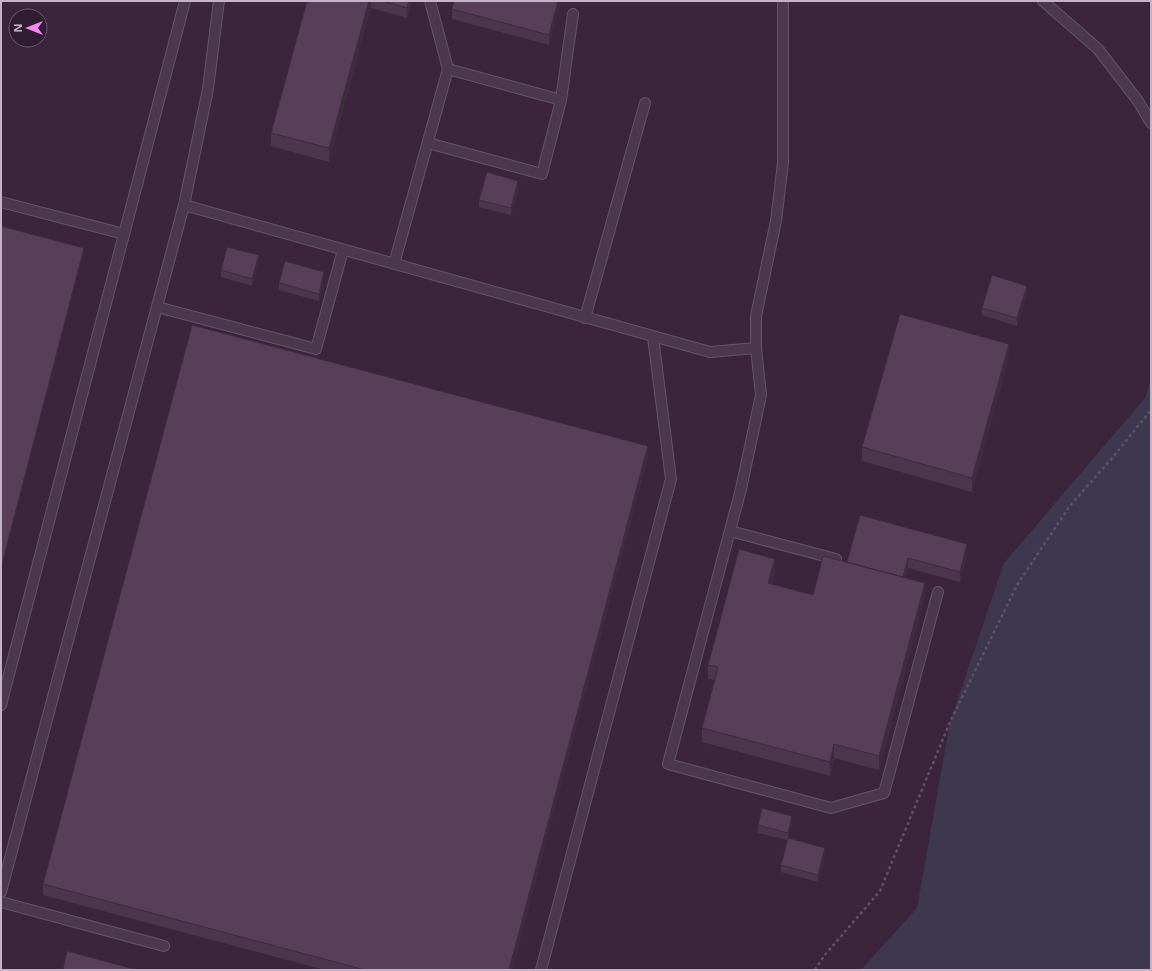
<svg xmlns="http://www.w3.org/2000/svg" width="1152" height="971" font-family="'Open Sans',sans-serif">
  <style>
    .green { fill: #3d374f }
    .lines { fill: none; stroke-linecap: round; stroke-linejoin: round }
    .lane-casing { stroke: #665367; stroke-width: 12 }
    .path { stroke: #5d5267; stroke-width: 2.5; stroke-dasharray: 3 3; stroke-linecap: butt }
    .lane { stroke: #4b384c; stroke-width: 10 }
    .wall { fill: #4d354d }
    .shaded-wall { fill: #3e2b3e }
    .building { fill: #593e59; stroke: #3e2b3e }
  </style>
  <rect width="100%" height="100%" fill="#3b243c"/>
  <!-- green -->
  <path class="green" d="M1151,379v591h-290l56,-62 33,-186 54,-159 141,-165z"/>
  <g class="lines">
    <!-- lane casing -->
    <g class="lane-casing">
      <path id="lane" d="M430,1l18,68
        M783,1v162l-7,58 -20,95v32l5,47 -20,94 -73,275 163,44 53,-15 54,-201
        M1043,1l55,48 40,52 13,22
        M428,143l114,31 19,-74 12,-86
        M1,202l123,32
        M184,205l24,-116 11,-88
        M394,264l54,-195 113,31
        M157,307l159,42 27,-99
        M585,318l60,-215
        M730,531l106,28
        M1,705l184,-704
        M1,892l183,-687 526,147 46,-4
        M1,902l163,44
        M541,970l130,-491 -18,-142"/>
    </g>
    <!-- path -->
    <path class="path" d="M815,970l9,-14 56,-65 70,-169 67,-137 52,-78 44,-50 38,-47"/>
    <!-- lane -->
    <use href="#lane" class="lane"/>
  </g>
  <!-- wall -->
  <path class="wall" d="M307,1h105l-5,17 -36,-10 -42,154 -58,-16v-13z
    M561,1l-12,44 -97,-26v-10z
    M518,188l-7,27 -32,-8v-7z
    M259,262l-7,24 -31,-9v-7z
    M324,279l-5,22 -40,-11v-7z
    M1027,293l-10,33 -35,-11v-7z
    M1009,358l-37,134 -110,-31v-14z
    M648,457l-136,513h-187l-282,-75v-11z
    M860,515l107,39 -7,28 -52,-14 -3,10 20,19 -46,173 -45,-12 -4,18 -128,-34v-14l13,-48 -7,-1v-14l67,-92 -3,11 41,11 34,-33z
    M792,823l-4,15 37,17 -7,27 -37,-10v-7l6,-25 -29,-7v-8z"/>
  <!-- shaded-wall -->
  <path class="shaded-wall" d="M369,1h2v7l-42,154v-14z
    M409,1h3l-5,17v-10z
    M558,1h3l-12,44v-10z
    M518,181v7l-7,27v-7z
    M84,248v4l-83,320v-4z
    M259,255v7l-7,24v-7z
    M324,272v7l-5,22v-7z
    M1027,286v7l-10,33v-8z
    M1009,344v14l-37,134v-14z
    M648,446v11l-136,513h-3z
    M967,544v10l-7,28v-10z
    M908,558v10l-6,23v-11z
    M775,559v14l-7,24v-14z
    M925,583v14l-46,173v-14z
    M834,744v14l-4,18v-14z
    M792,816v7l-4,18v-8z
    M825,848v7l-7,27v-7z"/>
  <!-- building -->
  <path class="building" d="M307,1h62l-40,147 -58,-15z
    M383,1h26l-2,7z
    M454,1h104l-9,34 -97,-26z
    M487,172l31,9 -7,27 -32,-8z
    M1,226l83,22 -83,320z
    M227,247l32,8 -7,24 -31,-9z
    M285,261l39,11 -5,22 -40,-11z
    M992,275l35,11 -10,32 -35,-10z
    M900,314l109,30 -37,134 -110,-31z
    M192,325l456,121 -139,524h-144l-322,-86z
    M860,515l107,29 -7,28 -52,-14 -5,19 -56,-15z
    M739,549l36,10 -7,24 45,12 10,-39 102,27 -46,173 -45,-12 -4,18 -128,-34 16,-61 -10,-2z
    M762,808l30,8 -4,17 -30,-8z
    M788,838l37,10 -7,27 -37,-10z
    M67,951l67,18v1h-69l-2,-1z"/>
  <!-- border -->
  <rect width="1152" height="971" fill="none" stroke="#c7b3c7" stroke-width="4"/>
  <!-- north arrow -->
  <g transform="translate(28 28) rotate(270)"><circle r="19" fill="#301d31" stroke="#6c596d"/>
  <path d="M0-3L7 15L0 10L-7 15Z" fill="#f48bf4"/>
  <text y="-6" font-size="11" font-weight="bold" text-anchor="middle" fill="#c7b3c7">N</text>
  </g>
</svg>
